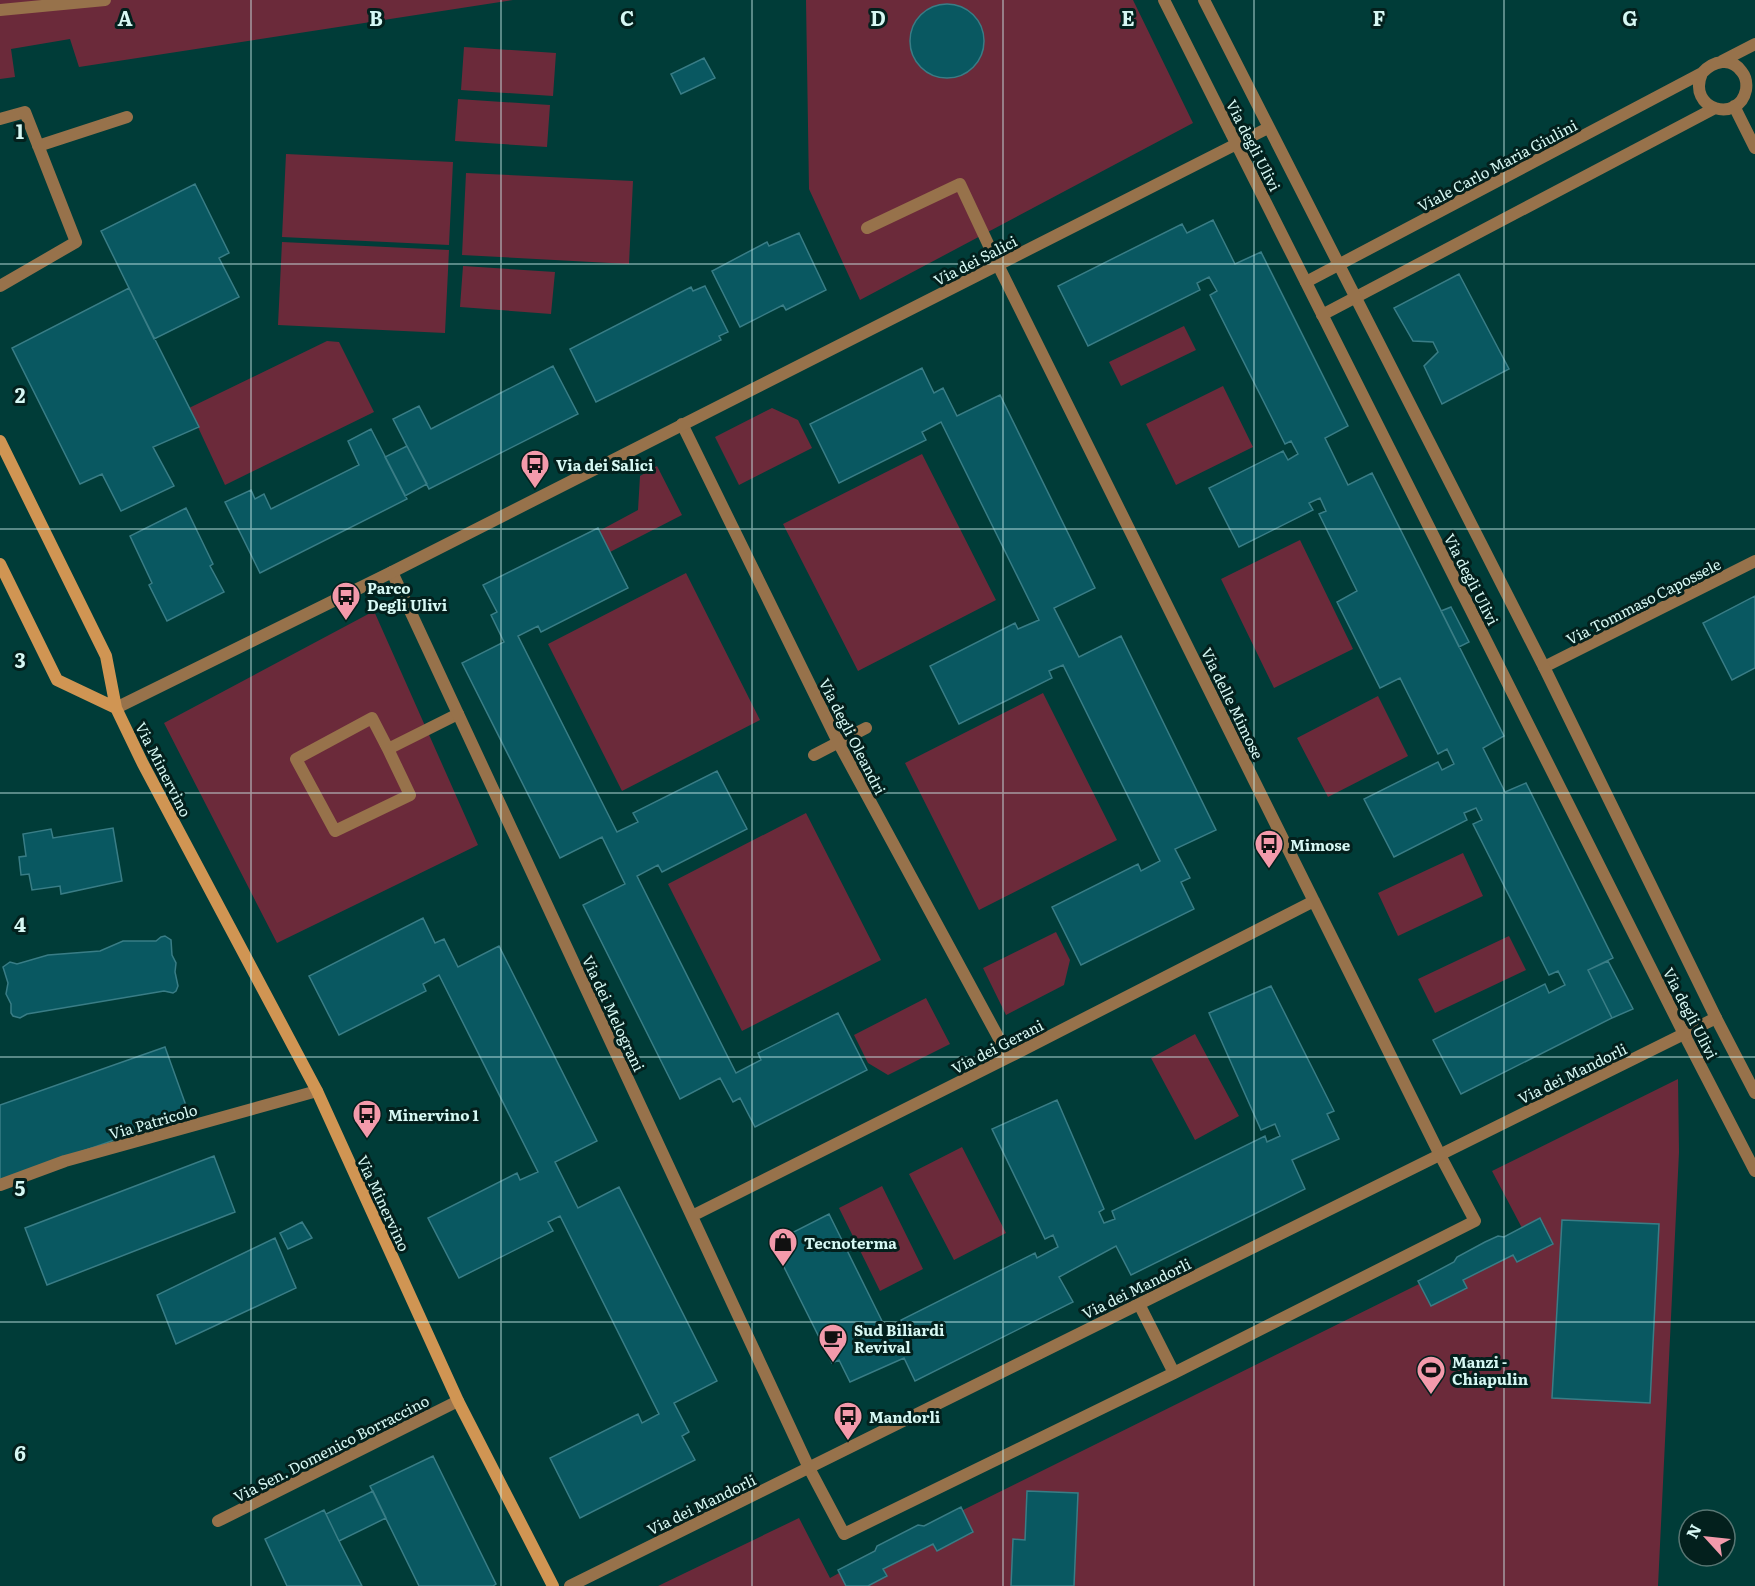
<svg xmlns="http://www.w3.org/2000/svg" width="1755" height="1586" font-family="Literata,serif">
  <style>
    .green { fill: #6b2a3a }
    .building { fill: #095861; stroke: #397d86; stroke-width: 1.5 }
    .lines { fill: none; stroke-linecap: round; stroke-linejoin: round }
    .service { stroke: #97724b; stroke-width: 12 }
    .pedestrian { stroke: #97724b; stroke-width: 12 }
    .minor { stroke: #97724b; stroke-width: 12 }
    .tertiary { stroke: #97724b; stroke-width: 12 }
    .secondary { stroke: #d09553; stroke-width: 12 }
    .grid { fill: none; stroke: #d7f8f4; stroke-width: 1.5; stroke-opacity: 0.55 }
    .labels { text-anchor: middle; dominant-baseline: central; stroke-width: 6; stroke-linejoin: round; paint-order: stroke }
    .street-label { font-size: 15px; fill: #d7f8f4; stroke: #03201d }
    .poi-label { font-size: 15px; font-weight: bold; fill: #d7f8f4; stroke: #03201d; text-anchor: start }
    .grid-label { font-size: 20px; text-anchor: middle; font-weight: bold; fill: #d7f8f4; stroke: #03201d; stroke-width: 6; stroke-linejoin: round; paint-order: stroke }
  </style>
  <rect width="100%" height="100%" fill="#003c38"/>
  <!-- green -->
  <path class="green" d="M0,0h513l-434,67 -9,-28 -59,10 4,28 -15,2z
    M806,0h327l60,123 -333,177 -51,-111z
    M464,47l92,6 -3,43 -92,-6z
    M458,99l92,6 -3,42 -92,-6z
    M286,154l167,8 -4,83 -167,-8z
    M466,173l167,8 -4,83 -167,-9z
    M282,242l167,8 -4,83 -167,-8z
    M463,266l92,6 -4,42 -91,-7z
    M1184,326l12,24 -75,36 -12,-24z
    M327,341l12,1 35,70 -149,73 -36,-77z
    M1223,386l30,61 -77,38 -30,-61z
    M772,408l26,12 14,28 -73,37 -24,-48z
    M922,454l74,146 -138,71 -75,-147z
    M657,466l25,49 -72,37 -11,-21 39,-21 2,-34z
    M1300,540l53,109 -79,39 -53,-109z
    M686,573l74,147 -138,71 -74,-147z
    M374,611l104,234 -201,98 -113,-220z
    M1043,693l74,147 -138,70 -74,-147z
    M1378,696l30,60 -80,41 -31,-59z
    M806,813l75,147 -139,71 -74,-147z
    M1463,853l20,43 -85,40 -20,-43z
    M1056,932l14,28 -6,25 -58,30 -23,-47z
    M1509,936l17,34 -91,43 -17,-34z
    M926,998l24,46 -62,31 -20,-12 -14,-28z
    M1195,1034l44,82 -44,24 -44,-82z
    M1678,1079l1,73 -21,434h-1000l141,-68 31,60 9,-5 -1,-3 36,-19 3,-5 41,-21 6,1 39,-16 456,-226 -1,-3 36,-19 3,-5 41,-21 6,1 18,-9 -30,-57z
    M962,1147l44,86 -52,27 -45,-86z
    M882,1186l41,83 -43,22 -41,-83z"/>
  <!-- building -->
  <path class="building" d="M910 41a37 37 0 1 1 74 0a37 37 0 1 1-74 0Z
    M704,58l11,20 -34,16 -10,-20z
    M195,184l34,69 -10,5 20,39 -85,42 -53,-108z
    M1213,220l22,44 26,-12 87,174 -23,12 23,47 24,-12 132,263 -21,12 22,44 21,-9 87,175 -25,12 24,48 -151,76 -28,-54 112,-56 4,9 16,-8 -7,-14 -9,4 -76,-151 9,-4 -6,-12 -12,5 3,7 -73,37 -30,-58 74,-37 4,8 12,-6 -7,-15 -9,5 -38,-76 -20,10 -43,-86 20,-11 -38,-77 7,-3 -6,-13 -11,5 4,7 -74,37 -30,-59 74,-37 5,9 10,-6 -7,-13 -6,3 -75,-149 7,-4 -8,-14 -12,6 3,7 -112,56 -30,-60 124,-62 5,9z
    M799,233l27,57 -40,20 -3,-5 -43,22 -28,-56 55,-29 2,4z
    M1459,274l50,95 -67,35 -18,-38 14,-14 -5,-10 -20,-1 -19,-33z
    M705,286l23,46 -9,4 2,4 -125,62 -26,-53 121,-62 2,4z
    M129,288l70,139 -46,20 21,39 -53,25 -19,-37 -22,10 -68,-136z
    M553,366l25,48 -149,75 -36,-70 26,-13 12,23z
    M922,368l12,25 9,-5 14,28 43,-21 95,193 -41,20 25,49 42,-21 95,194 -41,19 15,29 -9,4 13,27 -113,56 -29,-58 86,-43 3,7 19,-10 -97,-196 -14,6 3,7 -93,46 -29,-58 85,-43 3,6 21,-9 -98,-198 -19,10 4,8 -87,43 -29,-59z
    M371,429l36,70 -147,74 -35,-71 26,-12 4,9 9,-5 7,15 88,-44 -11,-24z
    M407,446l20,38 -22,12 -20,-39z
    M186,508l27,56 -3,2 14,26 -57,29 -18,-36 3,-2 -22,-47z
    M598,528l30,60 -87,44 -3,-6 -20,10 99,196 21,-10 -5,-9 84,-42 30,58 -85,43 -4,-7 -21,11 99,197 25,-13 -3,-7 80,-40 29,57 -112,57 -15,-29 -7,4 -13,-24 -40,21 -97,-194 42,-21 -23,-47 -42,21 -98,-195 42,-21 -13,-27 6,-3 -14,-27z
    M1755,596v72l-23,12 -29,-57z
    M1451,607l18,35 -10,5 -18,-36z
    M113,828l9,53 -61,13 -1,-8 -28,4 -3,-16 -8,1 -2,-18 7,-1 -3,-22 28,-5 2,9z
    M423,918l12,25 9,-4 14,28 41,-21 98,195 -42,21 23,46 41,-21 98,194 -43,22 15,29 -7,4 13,24 -115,58 -30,-60 88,-44 4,9 17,-9 -99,-198 -12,6 5,9 -94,47 -31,-60 89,-45 3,7 18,-8 -99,-197 -16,9 3,7 -87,44 -30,-59z
    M165,936l6,4 1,15 4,8 -1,9 3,14 -2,5 -3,2 -9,-2 -137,23 -7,4 -7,-2 -2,-3v-9l-5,-10 2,-11 -5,-16 7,-5 7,2 31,-9 52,-4 23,-10h33l5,-4z
    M1608,961l25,48 -21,9 -24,-48z
    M1271,986l63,125 -7,3 12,25 -47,21 13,29 -174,86 -15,-29 -57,31 14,25 -158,79 -11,-23 -54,24 -11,-22 -7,3 -60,-120 57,-29 53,107 -6,2 6,14 22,-10 -3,-7 134,-67 2,5 21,-11 -5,-12 -8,4 -53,-110 65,-29 47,109 -5,3 5,11 11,-4 -3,-8 153,-75 2,6 13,-6 -5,-12 -14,6 -52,-117z
    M165,1047l24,67 -189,66v-75z
    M214,1156l21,56 -188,73 -22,-57z
    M1540,1218l13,26 -36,18 -4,-7 -50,25 4,8 -36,18 -13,-25 36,-19 3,-5 28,-15 13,-6 6,1z
    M1562,1220l97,4 -9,179 -98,-5z
    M302,1222l10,16 -24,11 -8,-16z
    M275,1238l21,50 -120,56 -19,-49z
    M433,1456l63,128 -3,2h-74l-49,-100z
    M373,1491l13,27 -47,23 -13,-27z
    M1027,1491l51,2 -4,93h-63l2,-47 12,1z
    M961,1507l12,25 -36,19 -4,-7 -50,25 4,7 -19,10h-22l-8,-16 37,-19 2,-5 41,-21 6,1z
    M324,1510l15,31 23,45h-75l-22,-47z"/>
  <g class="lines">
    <!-- service -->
    <path class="service" d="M0,10l105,-10
      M0,119l25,-7 51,130 -76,44
      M38,146l89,-29
      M867,228l93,-44 38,81
      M1139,1304l35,69
      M809,1468l35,66 330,-161 301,-152 -35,-66"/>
    <!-- pedestrian -->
    <path class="pedestrian" d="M388,749l22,46 -75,36 -39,-72 76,-41 16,31 70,-35"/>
    <!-- minor -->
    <path class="minor" d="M1722,61l33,-17
      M1734,106l21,42
      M998,265l442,890
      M1306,282l396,-209c11,-12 29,-17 40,-1 4,5 5,11 4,18 -7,34 -60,20 -44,-17
      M1322,315l393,-207
      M682,424l156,318 171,315
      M392,572l417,896
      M1544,667l211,-106
      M814,755l52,-27
      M1716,1018l39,75
      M1684,1034l71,137
      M0,1185l65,-24 252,-70
      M692,1216l317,-159 305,-156
      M218,1521l240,-120"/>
    <!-- tertiary -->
    <path class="tertiary" d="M1164,0l520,1034
      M116,708l276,-136 876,-444
      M570,1586l1146,-568 -172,-351 -340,-667"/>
    <!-- secondary -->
    <path class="secondary" d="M0,441l106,215 10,52 27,56 174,327 141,310 95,185
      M0,564l57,116 59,28"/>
  </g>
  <!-- grid -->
  <path class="grid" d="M251,0v1586M501,0v1586M752,0v1586M1003,0v1586M1254,0v1586M1504,0v1586M0,264h1755M0,529h1755M0,793h1755M0,1057h1755M0,1322h1755"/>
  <!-- icons -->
  <defs>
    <g id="bus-pin" transform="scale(1.5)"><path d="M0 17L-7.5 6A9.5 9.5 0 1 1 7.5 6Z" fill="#f39aab" stroke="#03201d"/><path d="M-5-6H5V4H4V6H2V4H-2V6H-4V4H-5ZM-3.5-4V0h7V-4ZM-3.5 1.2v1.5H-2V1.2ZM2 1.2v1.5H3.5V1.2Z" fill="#111"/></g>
    <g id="shop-pin" transform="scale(1.5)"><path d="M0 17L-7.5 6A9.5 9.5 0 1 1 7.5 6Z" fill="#f39aab" stroke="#03201d"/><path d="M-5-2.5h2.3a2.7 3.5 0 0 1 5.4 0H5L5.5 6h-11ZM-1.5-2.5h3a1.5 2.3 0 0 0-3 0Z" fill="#111"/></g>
    <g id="cafe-pin" transform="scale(1.5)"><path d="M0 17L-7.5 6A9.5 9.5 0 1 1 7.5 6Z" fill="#f39aab" stroke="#03201d"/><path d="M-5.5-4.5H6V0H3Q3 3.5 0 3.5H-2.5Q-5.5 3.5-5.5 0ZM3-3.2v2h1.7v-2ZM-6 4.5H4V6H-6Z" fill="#111"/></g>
    <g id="stadium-pin" transform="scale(1.5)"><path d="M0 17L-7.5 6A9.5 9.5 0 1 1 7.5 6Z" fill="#f39aab" stroke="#03201d"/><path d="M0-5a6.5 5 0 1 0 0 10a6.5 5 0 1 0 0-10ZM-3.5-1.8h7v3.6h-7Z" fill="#111"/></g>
  </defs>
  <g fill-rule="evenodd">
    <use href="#bus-pin" x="535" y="464"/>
    <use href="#bus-pin" x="346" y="596"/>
    <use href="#bus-pin" x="1269" y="844"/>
    <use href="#bus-pin" x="367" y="1114"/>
    <use href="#shop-pin" x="783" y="1242"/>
    <use href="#cafe-pin" x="833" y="1338"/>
    <use href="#stadium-pin" x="1431" y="1370"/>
    <use href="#bus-pin" x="848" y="1416"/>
  </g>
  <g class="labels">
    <!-- street labels -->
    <g class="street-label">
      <text transform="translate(1254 145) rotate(63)">Via degli Ulivi</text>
      <text transform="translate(1497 165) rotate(-28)">Viale Carlo Maria Giulini</text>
      <text transform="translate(975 260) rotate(-27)">Via dei Salici</text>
      <text transform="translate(1472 579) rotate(63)">Via degli Ulivi</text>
      <text transform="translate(1643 601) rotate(-27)">Via Tommaso Capossele</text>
      <text transform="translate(1233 703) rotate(64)">Via delle Mimose</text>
      <text transform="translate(853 736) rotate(63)">Via degli Oleandri</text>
      <text transform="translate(164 769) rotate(63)">Via Minervino</text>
      <text transform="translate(614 1013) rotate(65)">Via dei Melograni</text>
      <text transform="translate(1691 1013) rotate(63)">Via degli Ulivi</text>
      <text transform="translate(997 1046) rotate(-27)">Via dei Gerani</text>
      <text transform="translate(1572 1073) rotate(-26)">Via dei Mandorli</text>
      <text transform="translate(153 1121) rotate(-16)">Via Patricolo</text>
      <text transform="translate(384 1203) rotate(65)">Via Minervino</text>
      <text transform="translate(1136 1288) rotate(-26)">Via dei Mandorli</text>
      <text transform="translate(331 1448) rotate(-27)">Via Sen. Domenico Borraccino</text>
      <text transform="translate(701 1504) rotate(-26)">Via dei Mandorli</text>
    </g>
    <!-- poi labels -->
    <g class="poi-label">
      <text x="556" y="464">Via dei Salici</text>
      <text x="367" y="587">Parco<tspan x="367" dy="17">Degli Ulivi</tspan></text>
      <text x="1290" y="844">Mimose</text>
      <text x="388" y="1114">Minervino 1</text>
      <text x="804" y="1242">Tecnoterma</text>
      <text x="854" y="1329">Sud Biliardi<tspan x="854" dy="17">Revival</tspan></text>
      <text x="1452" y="1361">Manzi -<tspan x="1452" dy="17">Chiapulin</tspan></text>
      <text x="869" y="1416">Mandorli</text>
    </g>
  </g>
  <g class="grid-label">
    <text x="125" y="26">A</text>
    <text x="376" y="26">B</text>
    <text x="627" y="26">C</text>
    <text x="878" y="26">D</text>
    <text x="1128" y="26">E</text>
    <text x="1379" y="26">F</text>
    <text x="1630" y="26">G</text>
    <text x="20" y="139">1</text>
    <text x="20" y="403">2</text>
    <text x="20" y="668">3</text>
    <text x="20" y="932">4</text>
    <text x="20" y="1196">5</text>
    <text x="20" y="1461">6</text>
  </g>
  <!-- north arrow -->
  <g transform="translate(1707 1538) rotate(297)"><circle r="28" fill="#03201d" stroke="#587673" stroke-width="1.5"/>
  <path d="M0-4.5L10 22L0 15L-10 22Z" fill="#f39aab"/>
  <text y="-9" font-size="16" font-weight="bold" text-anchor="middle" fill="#d7f8f4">N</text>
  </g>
</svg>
